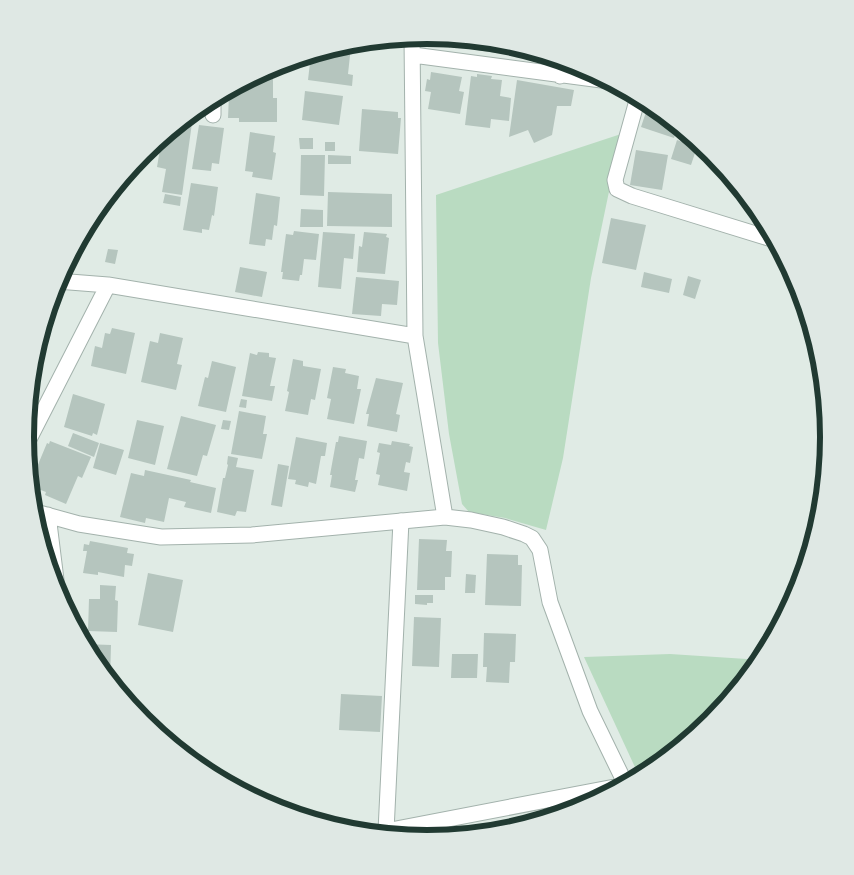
<svg xmlns="http://www.w3.org/2000/svg" width="854" height="875" font-family="Montserrat,sans-serif">
  <style>
    .green { fill: #b9dbc1 }
    .building { fill: #b5c5be }
    .lines { fill: none; stroke-linecap: round; stroke-linejoin: round }
    .service-casing { stroke: #a3b2ac; stroke-width: 17 }
    .minor-casing { stroke: #a3b2ac; stroke-width: 17 }
    .service { stroke: #fff; stroke-width: 15 }
    .minor { stroke: #fff; stroke-width: 15 }
    .rim { fill: none; stroke: #213a32; stroke-width: 6 }
  </style>
  <rect width="100%" height="100%" fill="#e0ebe5"/>
  <!-- green -->
  <path class="green" d="M621,134l-30,144 -28,180 -17,72 -41,-12 -36,-6 -7,-8 -13,-70 -11,-91 -2,-148z
    M670,654l92,6 -51,62 -61,50 -10,6 -56,-121z"/>
  <!-- building -->
  <path class="building" d="M424,36l28,2 -2,10 -27,-4z
    M472,40l25,2 -2,11 -24,-4z
    M344,45l7,1 -3,28 5,1 -1,11 -44,-6 3,-26z
    M516,47l26,7 -1,7 -26,-4z
    M431,72l31,5 -3,14 5,1 -4,22 -32,-5 3,-17 -6,-1 2,-12 3,1z
    M477,74l15,2 -1,3 11,1 -2,16 11,2 -2,23 -18,-2 -1,9 -25,-3 6,-49 6,1z
    M254,76h11v2l8,1v19h4v24h-38v-4h-11l1,-23h6v-8h6v-4z
    M517,80l57,10 -3,16h-14l-5,29 -18,8 -6,-13 -19,7z
    M305,91l38,5 -4,29 -37,-5z
    M652,107l6,3 24,20 -2,6 -5,-1 -1,3 -33,-11 6,-18 4,2z
    M362,109l36,3v6h3l-3,36 -39,-3z
    M181,122l11,1 -10,72 -20,-3 4,-23 -9,-2 5,-30z
    M199,125l25,3 -5,36 -7,-1 -1,8 -19,-2z
    M250,132l25,4 -2,16 3,1 -4,27 -20,-3 1,-5 -8,-1z
    M692,137l6,5 3,3 -11,-3z
    M299,138h14v11h-13z
    M677,140l20,7 -6,18 -20,-6z
    M325,142h10v9h-10z
    M636,150l32,5 -6,35 -32,-5z
    M301,155h24l-1,41 -24,-1z
    M328,155l23,1v8h-23z
    M191,183l27,4 -4,29 -2,-1 -3,15 -7,-1v4l-19,-3z
    M328,192l64,2v33l-65,-1z
    M256,193l24,4 -3,29 -3,-1 -2,15 -6,-1 -1,7 -16,-2z
    M165,194l16,3 -1,9 -17,-3z
    M301,209l22,1v17h-23z
    M96,211l-10,33 -8,-2 15,-28z
    M611,218l35,7 -10,45 -34,-7z
    M294,231l25,3 -3,26 -12,-1 -2,16h-2l-1,6 -17,-2 1,-7h-2l5,-38 7,1z
    M323,232l32,2 -2,25 -9,-1 -3,31 -23,-2z
    M364,232l23,2 -1,3 3,1 -4,36 -28,-2 2,-26 3,1z
    M108,249l10,1 -3,14 -10,-2z
    M240,267l27,5 -5,25 -27,-5z
    M644,272l28,7 -3,14 -28,-6z
    M688,276l13,4 -6,19 -12,-4z
    M356,277l43,4 -2,24 -15,-1 -1,12 -29,-2z
    M112,328l23,5 -9,41 -35,-8 4,-20 7,2 3,-15 5,1z
    M160,333l23,5 -6,26 5,1 -6,25 -35,-8 9,-41 8,2z
    M258,352l11,1v4l7,1 -6,28h5l-3,15 -30,-5 8,-43 7,2z
    M293,359l10,2v5l18,3 -6,31 -4,-1 -3,16 -23,-4 4,-19 -2,-1z
    M212,361l24,6 -10,45 -28,-6 7,-29 3,1z
    M333,367l13,2 -1,4 14,3 -2,13h4l-7,35 -27,-5 4,-20 -4,-1z
    M376,378l27,5 -7,31 4,1 -3,17 -30,-6 2,-12h-3z
    M73,394l32,10 -8,31 -4,-2 -1,3 -28,-9z
    M241,399l6,1 -1,8 -7,-1z
    M239,411l27,5 -3,18h4l-5,25 -31,-5z
    M181,416l35,9 -9,31 -4,-1 -6,21 -30,-7z
    M137,420l27,6 -9,39 -27,-7z
    M223,420l8,1 -2,9 -8,-1z
    M73,433l26,10 -5,14 -26,-11z
    M339,436l28,5 -3,18 -5,-1 -4,22h3l-3,12 -25,-5 2,-12h-2l6,-33h2z
    M296,437l31,6 -2,13h-4l-5,28 -7,-2 -1,5 -13,-3 1,-4 -8,-1z
    M50,441l41,16 -9,21 -4,-2 -12,28 -21,-9 1,-3 -8,-3v-2l-4,-2 1,-4 -3,-2 15,-36 2,1z
    M392,441l18,3 -1,2 4,1 -3,16 -4,-1 -2,10 6,1 -3,18 -29,-6 2,-10 -4,-1 4,-21 -3,-1 2,-9 12,2z
    M100,443l24,7 -8,25 -23,-7z
    M228,456l10,2 -2,9 18,3 -8,42 -9,-1 -2,5 -18,-4 6,-34h2l3,-13 -1,-1z
    M278,464l11,2 -7,41 -11,-2z
    M145,470l46,10 -1,2 26,6 -5,25 -27,-6 2,-5 -17,-4 -5,24 -18,-4 -1,5 -25,-6 11,-44 13,3z
    M419,539l28,1 -1,11h6l-1,26h-6v13h-28z
    M90,541l38,7 -1,5 7,1 -2,12 -7,-1 -1,12 -26,-5v3l-15,-2 4,-22h-4l1,-7 5,1z
    M487,554l31,1v10h4l-1,41 -36,-1z
    M148,573l35,7 -10,52 -35,-7z
    M466,574l10,1 -1,18h-10z
    M100,585l16,1 -1,14 3,1 -1,31 -29,-1 1,-32h11z
    M415,595h18v8h-6v2l-12,-1z
    M414,617l27,1 -2,49 -27,-1z
    M484,633l32,1 -1,28h-5l-1,21 -23,-1 1,-15h-4z
    M84,644l27,1 -1,37 -17,-21z
    M452,654h26l-1,24h-26z
    M341,694l41,2 -2,36 -41,-2z
    M527,817l2,8 -21,6 -2,-9z
    M494,822l2,11 -22,2 -2,-7z
    M461,830l1,6 -22,2 -1,-4z"/>
  <g class="lines">
    <!-- service casing -->
    <g class="service-casing">
      <path id="service" d="M386,831l15,-310"/>
    </g>
    <!-- minor casing -->
    <g class="minor-casing">
      <path id="minor" d="M412,37l3,299 30,181
        M413,55l196,26
        M560,76l2,-16
        M638,97l-23,83 2,9 15,7 143,44
        M213,115v-17
        M57,281l51,4 307,51
        M26,445l82,-160
        M32,511l47,13 82,13 91,-2 193,-18 26,3 32,7 21,7 8,4 8,12 10,52 40,109 36,74
        M48,515l10,81
        M370,834l255,-49"/>
    </g>
    <!-- service -->
    <use href="#service" class="service"/>
    <!-- minor -->
    <use href="#minor" class="minor"/>
  </g>
  <!-- crop -->
  <path d="M0 0H854V875H0ZM34 437a393 393 0 1 1 786 0a393 393 0 1 1-786 0Z" fill="#dfe8e4" fill-rule="evenodd"/>
  <path class="rim" d="M34 437a393 393 0 1 1 786 0a393 393 0 1 1-786 0Z"/>
</svg>
